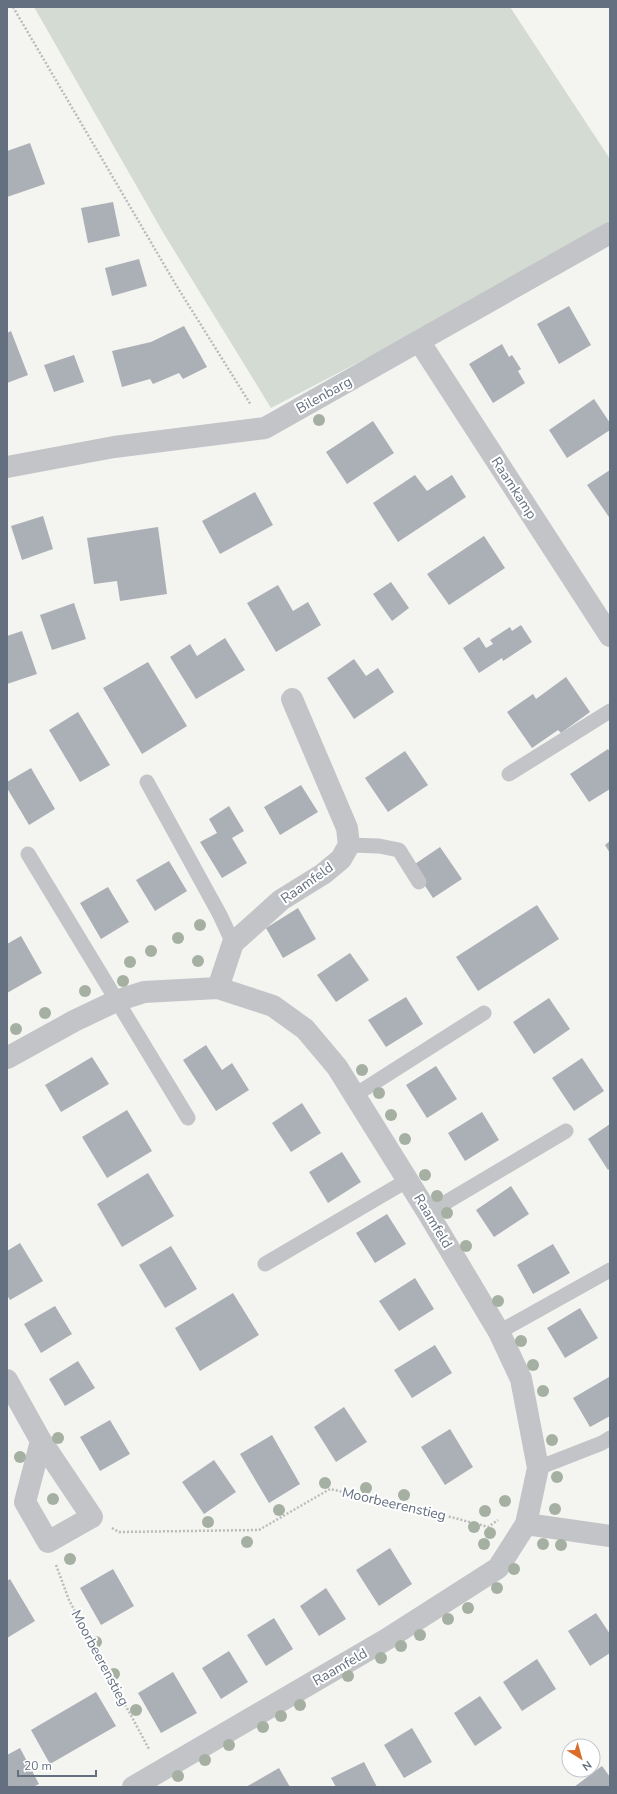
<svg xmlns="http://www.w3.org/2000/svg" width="617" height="1794" font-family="'Nunito Sans',sans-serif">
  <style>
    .green { fill: #d4dbd2 }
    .building { fill: #aab0b6 }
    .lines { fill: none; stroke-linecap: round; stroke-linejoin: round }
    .path { stroke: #b9bbbd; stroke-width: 2.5; stroke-dasharray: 2 2; stroke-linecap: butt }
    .service { stroke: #c2c4c8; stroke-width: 15 }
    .minor { stroke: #c2c4c8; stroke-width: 22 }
    .tree { fill: #a5b0a2 }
    .labels { text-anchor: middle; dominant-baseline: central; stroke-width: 4; stroke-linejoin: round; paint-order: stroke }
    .street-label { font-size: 14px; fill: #647080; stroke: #fff }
  </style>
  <rect width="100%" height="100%" fill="#f4f4f0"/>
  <!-- green -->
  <path class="green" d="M34,7h476l100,152v62l-159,93 -180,94 -107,-174z"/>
  <!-- building -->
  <path class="building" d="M30,143l15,41 -38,13v-46z
    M113,202l7,34 -32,7 -7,-35z
    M139,259l8,27 -35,10 -7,-28z
    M569,306l22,39 -32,19 -22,-40z
    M184,326l23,41 -24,12 -4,-6 -26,11 -3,-5 -28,8 -10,-36 39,-9z
    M11,331l17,44 -21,8v-50z
    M502,344l7,13 3,-2 9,14 -3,2 7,12 -32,20 -24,-39z
    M74,355l10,27 -30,10 -10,-27z
    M594,399l16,24v7l-43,28 -18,-28z
    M373,421l21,32 -47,31 -21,-32z
    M610,470v46l-1,1 -22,-32z
    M415,475l12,16 25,-16 14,22 -68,45 -25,-39z
    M255,492l18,33 -53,29 -18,-33z
    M43,516l10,33 -31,11 -11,-34z
    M158,527l9,67 -47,7 -3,-20 -23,3 -7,-46z
    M484,536l21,32 -56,37 -22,-31z
    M391,582l18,26 -17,13 -19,-27z
    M278,585l15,26 15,-9 13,23 -45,27 -29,-49z
    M74,603l12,36 -34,11 -12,-35z
    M521,625l11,17 -29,19 -1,-3 -23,15 -16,-25 16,-11 7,11 7,-4 -3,-4 20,-13 2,4z
    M22,631l15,43 -30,10v-48z
    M225,638l20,32 -49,29 -26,-42 20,-13 7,12z
    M354,659l12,17 12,-8 16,24 -40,27 -27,-41z
    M148,662l39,64 -45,28 -39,-66z
    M566,677l24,35 -29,21 -3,-3 -26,18 -25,-36 26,-18 3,5z
    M78,712l32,53 -30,17 -31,-52z
    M608,749l2,3v37l-21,13 -19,-28z
    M405,751l23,34 -40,27 -23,-34z
    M31,768l24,41 -26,16 -22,-37v-6z
    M301,785l17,27 -38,23 -16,-28z
    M229,806l15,25 -12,7 15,25 -25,15 -22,-36 17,-9 -8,-14z
    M610,841v12l-5,-8z
    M440,847l22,32 -29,19 -21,-32z
    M169,861l18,30 -32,20 -19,-31z
    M108,887l21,35 -28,17 -21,-36z
    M537,905l22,34 -81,52 -22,-34z
    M298,908l18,31 -33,19 -17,-30z
    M21,936l21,37 -35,20v-49z
    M350,953l19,27 -33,22 -19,-27z
    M406,997l17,27 -37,23 -18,-27z
    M549,998l21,31 -36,25 -21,-32z
    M206,1045l16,25 10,-7 17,27 -33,21 -33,-51z
    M92,1057l17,27 -48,28 -16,-27z
    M582,1058l22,33 -30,20 -22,-33z
    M436,1066l21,33 -30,19 -21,-33z
    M302,1103l19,30 -30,19 -19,-29z
    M127,1110l25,41 -45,27 -25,-41z
    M482,1112l17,28 -34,21 -17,-28z
    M610,1124v44l-2,2 -20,-31z
    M342,1152l19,30 -33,21 -19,-31z
    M148,1173l26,43 -52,31 -25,-43z
    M511,1186l18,28 -35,23 -18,-27z
    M387,1214l19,30 -31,19 -19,-30z
    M20,1243l23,38 -33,19 -3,-5v-44z
    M553,1244l17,29 -37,21 -16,-29z
    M171,1246l26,43 -32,19 -26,-43z
    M415,1278l19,31 -35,22 -20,-30z
    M233,1293l26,42 -59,36 -25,-43z
    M55,1306l17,28 -31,19 -17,-29z
    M580,1308l18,30 -33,20 -18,-30z
    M435,1345l17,28 -40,25 -18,-28z
    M78,1361l17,27 -30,18 -16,-27z
    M609,1377l1,39 -20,11 -17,-29z
    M344,1407l23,35 -31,20 -22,-35z
    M110,1420l20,34 -30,17 -20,-34z
    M450,1429l23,38 -28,18 -24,-38z
    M272,1435l28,49 -31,19 -29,-49z
    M214,1460l22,32 -32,22 -22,-32z
    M390,1548l22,36 -33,22 -23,-36z
    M113,1569l21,37 -33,19 -21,-37z
    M10,1579l25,42 -28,17v-57z
    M326,1588l20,31 -27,17 -19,-30z
    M596,1613l14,21v19l-20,13 -22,-35z
    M274,1618l19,31 -27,17 -19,-31z
    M229,1651l19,31 -27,17 -19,-31z
    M537,1659l19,30 -34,22 -19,-29z
    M173,1672l24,41 -36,20 -23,-40z
    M96,1692l20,34 -66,38 -19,-34z
    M480,1696l22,32 -27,18 -21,-33z
    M412,1728l20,34 -28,16 -20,-33z
    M20,1748l19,36 -6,3h-26v-32z
    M364,1762l13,25h-41l-5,-9z
    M602,1766l8,11v10h-36z
    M279,1768l11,19h-44z"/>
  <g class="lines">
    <!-- path -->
    <path class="path" d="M13,7l163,278 75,120
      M112,1528l7,4 140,-2 71,-41 106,24 52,14 10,-7
      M56,1565l13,35 80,149"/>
    <!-- service -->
    <path class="service" d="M509,774l101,-63
      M147,782l73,133 13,28
      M349,845l30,1 20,4 20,32
      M28,854l160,264
      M355,1095l129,-82
      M428,1213l138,-82
      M265,1264l143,-84
      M499,1332l111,-62
      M538,1468l64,-25 8,-5"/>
    <!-- minor -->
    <path class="minor" d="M419,341l191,295
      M7,467l107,-20 151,-19 345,-195
      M218,988l15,-45 48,-43 42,-26 18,-15 8,-14 -2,-17 -55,-129
      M7,1058l67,-37 42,-20 28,-9 74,-4 55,18 32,23 32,38 91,146 71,119 22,47 17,89 -12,56 -28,44 -111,71 -254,148
      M7,1380l34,61 51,76 -44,25 -23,-40 16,-61
      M526,1524l84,12"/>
  </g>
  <!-- trees -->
  <g class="tree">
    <circle cx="319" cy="420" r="6"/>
    <circle cx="200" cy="925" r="6"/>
    <circle cx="178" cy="938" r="6"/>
    <circle cx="151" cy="951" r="6"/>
    <circle cx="198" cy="961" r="6"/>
    <circle cx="130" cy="962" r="6"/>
    <circle cx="123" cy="981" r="6"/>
    <circle cx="85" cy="991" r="6"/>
    <circle cx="45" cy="1013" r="6"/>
    <circle cx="16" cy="1029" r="6"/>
    <circle cx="362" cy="1070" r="6"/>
    <circle cx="379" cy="1093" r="6"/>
    <circle cx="391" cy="1115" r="6"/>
    <circle cx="405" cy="1139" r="6"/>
    <circle cx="425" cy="1175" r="6"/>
    <circle cx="437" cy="1196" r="6"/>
    <circle cx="447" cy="1213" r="6"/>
    <circle cx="466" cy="1246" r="6"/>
    <circle cx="498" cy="1301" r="6"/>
    <circle cx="521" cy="1341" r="6"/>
    <circle cx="533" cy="1365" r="6"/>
    <circle cx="543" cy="1391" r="6"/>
    <circle cx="58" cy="1438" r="6"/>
    <circle cx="552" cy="1440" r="6"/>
    <circle cx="20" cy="1457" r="6"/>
    <circle cx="557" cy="1477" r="6"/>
    <circle cx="325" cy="1483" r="6"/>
    <circle cx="366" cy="1488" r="6"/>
    <circle cx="404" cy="1495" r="6"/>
    <circle cx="53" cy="1499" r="6"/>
    <circle cx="505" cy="1501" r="6"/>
    <circle cx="555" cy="1509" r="6"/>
    <circle cx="279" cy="1510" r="6"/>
    <circle cx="485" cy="1511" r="6"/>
    <circle cx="208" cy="1522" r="6"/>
    <circle cx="474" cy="1527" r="6"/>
    <circle cx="490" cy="1533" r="6"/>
    <circle cx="247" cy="1542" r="6"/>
    <circle cx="484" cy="1544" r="6"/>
    <circle cx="543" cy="1544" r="6"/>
    <circle cx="561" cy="1545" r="6"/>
    <circle cx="70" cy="1559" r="6"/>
    <circle cx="514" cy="1569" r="6"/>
    <circle cx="497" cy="1588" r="6"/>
    <circle cx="468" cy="1608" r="6"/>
    <circle cx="448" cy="1619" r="6"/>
    <circle cx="420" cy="1635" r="6"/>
    <circle cx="96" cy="1642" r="6"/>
    <circle cx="401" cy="1646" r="6"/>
    <circle cx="381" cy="1658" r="6"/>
    <circle cx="114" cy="1674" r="6"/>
    <circle cx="348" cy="1676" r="6"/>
    <circle cx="300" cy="1705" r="6"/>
    <circle cx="136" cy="1710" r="6"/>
    <circle cx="281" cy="1716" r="6"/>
    <circle cx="263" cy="1727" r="6"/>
    <circle cx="229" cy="1745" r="6"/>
    <circle cx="205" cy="1760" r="6"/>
    <circle cx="178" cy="1776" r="6"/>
  </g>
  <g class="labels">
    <!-- street labels -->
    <g class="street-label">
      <text transform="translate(324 395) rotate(-29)">Bilenbarg</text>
      <text transform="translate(514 488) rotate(57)">Raamkamp</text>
      <text transform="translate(307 883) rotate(-35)">Raamfeld</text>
      <text transform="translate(433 1221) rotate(59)">Raamfeld</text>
      <text transform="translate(394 1504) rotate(13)">Moorbeerenstieg</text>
      <text transform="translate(100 1658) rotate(62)">Moorbeerenstieg</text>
      <text transform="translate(340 1667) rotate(-30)">Raamfeld</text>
    </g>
  </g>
  <!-- border -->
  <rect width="617" height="1794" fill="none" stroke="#647080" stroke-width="16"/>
  <!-- north arrow -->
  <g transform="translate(581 1758) rotate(143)"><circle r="19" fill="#ffffff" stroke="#c1c6cc"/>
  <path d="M0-3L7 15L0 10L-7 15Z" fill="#da6d2a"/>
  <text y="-6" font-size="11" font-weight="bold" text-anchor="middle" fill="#647080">N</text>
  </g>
  <!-- scale -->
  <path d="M18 1770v6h78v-6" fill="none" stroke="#647080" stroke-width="2"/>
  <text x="24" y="1770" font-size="12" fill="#647080" stroke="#ffffff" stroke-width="3" paint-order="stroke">20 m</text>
</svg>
